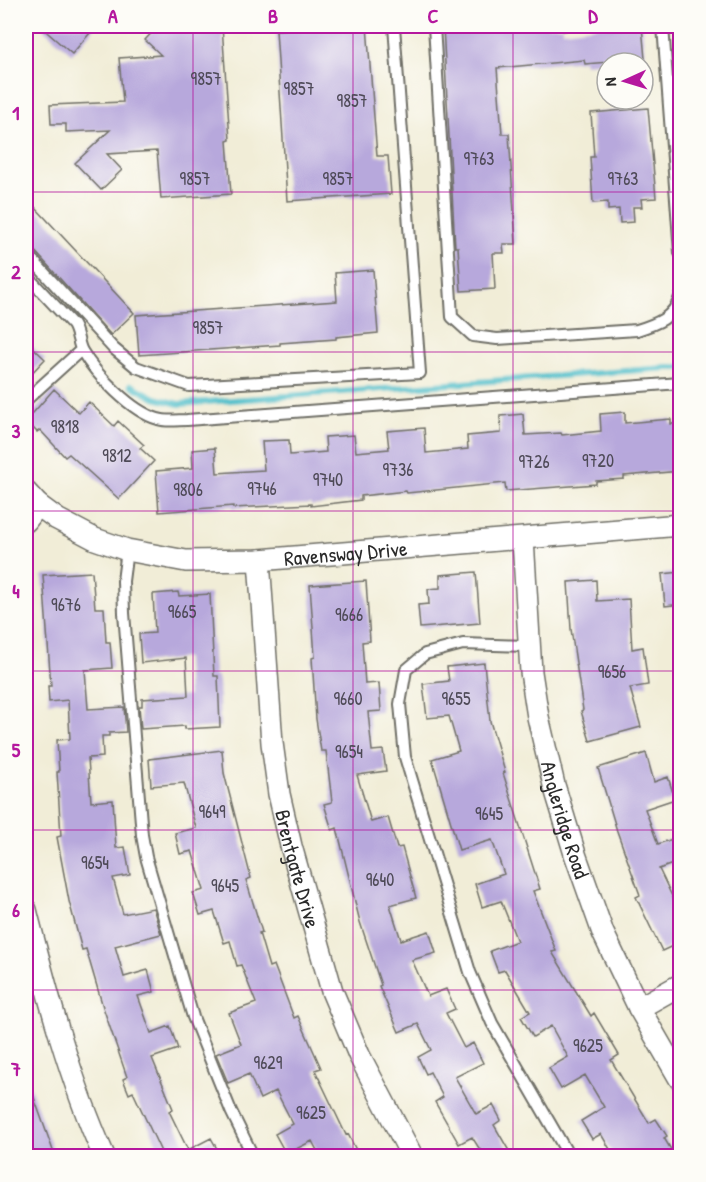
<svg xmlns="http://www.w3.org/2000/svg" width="706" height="1182" font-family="'Patrick Hand',sans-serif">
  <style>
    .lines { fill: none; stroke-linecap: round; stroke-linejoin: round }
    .stream { stroke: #53c0cb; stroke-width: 6 }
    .building { fill: #b7a8dc }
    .service-casing { stroke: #706f67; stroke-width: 14 }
    .minor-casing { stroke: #706f67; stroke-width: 24 }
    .service { stroke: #fff; stroke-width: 10 }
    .minor { stroke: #fff; stroke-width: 21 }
    .grid { fill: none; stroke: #b5179e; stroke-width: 1.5; stroke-opacity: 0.55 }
    .labels { text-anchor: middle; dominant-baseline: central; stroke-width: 4.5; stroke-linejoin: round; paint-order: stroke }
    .number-label { font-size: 18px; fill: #4e4a57 }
    .street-label { font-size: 21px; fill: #2b2b2b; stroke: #fdfcf7 }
    .neatline { fill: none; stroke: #b5179e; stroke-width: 2 }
    .grid-label { font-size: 20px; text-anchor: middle; font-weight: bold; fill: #b5179e }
  </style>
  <rect width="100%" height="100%" fill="#fdfcf7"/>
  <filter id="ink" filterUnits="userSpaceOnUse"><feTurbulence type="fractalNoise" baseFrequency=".0167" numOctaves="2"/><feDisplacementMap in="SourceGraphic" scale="12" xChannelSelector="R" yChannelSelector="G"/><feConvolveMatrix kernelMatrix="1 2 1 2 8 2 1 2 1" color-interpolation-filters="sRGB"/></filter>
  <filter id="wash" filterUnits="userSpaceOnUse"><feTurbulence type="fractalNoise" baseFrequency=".008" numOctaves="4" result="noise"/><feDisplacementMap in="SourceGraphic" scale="24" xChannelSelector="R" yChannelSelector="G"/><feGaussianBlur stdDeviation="1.35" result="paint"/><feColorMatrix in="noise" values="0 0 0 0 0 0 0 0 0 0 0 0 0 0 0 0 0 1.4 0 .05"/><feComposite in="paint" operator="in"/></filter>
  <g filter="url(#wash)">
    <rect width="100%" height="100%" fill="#f1edd7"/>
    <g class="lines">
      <!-- stream -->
      <path class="stream" d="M131,385l24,13 24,6 501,-37"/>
    </g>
    <g id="blocks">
      <!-- building -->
      <path class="building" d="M40,26h56l-24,28z
        M158,26h64l8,114 -3,1 4,53 -70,5 -4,-48 -50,3 15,16 -21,20 -26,-27 35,-33 -44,2v-8h-15l-1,-19 73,-3 -4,-44 42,-3 -16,-15z
        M443,26h113v1h7v4l32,-4v-1h47l3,33 -60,5 -1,-4 -87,8 5,66h7l7,110h-13l1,9h-11l2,36 -34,2 -3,-44h-3z
        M327,27l40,-1 10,130h11l3,38 -104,7 -11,-171z
        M648,108l8,90 -15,1 1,8h-9l1,15 -14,1 -1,-14 -11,1v-8l-15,1 -3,-46h4l-3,-44z
        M33,205l101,108 -23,22 -79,-87 -6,-2v-34z
        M373,270l5,63 -42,4v2l-56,4v2l-141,10 -3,-40 201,-14 -2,-28z
        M26,341l19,18 -19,20z
        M54,389l25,24 10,-11 25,24 4,-5 26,24 -4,3 14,13 -35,38 -50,-45 -4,3 -25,-27 -3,2 -11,-11z
        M625,412v11l46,-4v5h10v47l-57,5v3l-28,2v3l-90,7 -1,-8 -98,10 -1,-2 -45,5v4l-50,6v-2l-78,4v-2l-74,6 -3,-41 37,-3 -1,-18 23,-2 2,25 47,-3 -2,-29 27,-1 1,15 36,-3 -1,-15 29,-2 2,17 33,-3 -2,-18 37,-3 2,25 42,-4 -1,-13 34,-3 -1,-17 23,-2 2,21 36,-2 1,2 39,-4 -1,-17z
        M92,572l3,36h9l2,34h4l2,26 -27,2 3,39 36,-2 2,25 -17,1v3h-7l1,21 -15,1 3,44 22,-2 3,48 9,-1 5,28 -17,3 10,36 30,-6 8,26 -46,12 9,31 24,-7 6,22 -16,4 13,37 19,-7 8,23 -26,9 21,51 -4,2 19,39 23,-12 10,18h-58l-30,-64 -4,2 -6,-15 4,-2 -24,-70 -17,-58 -4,1 -13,-49 -12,-64 4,-1 -4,-64h2l-2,-32 13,-1 -2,-39 -19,2 -1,-16h3l-8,-111z
        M476,572l4,51 -60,5 -2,-23 11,-1 -1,-15 12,-1v-13z
        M681,572v32l-16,2 -3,-32z
        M596,580l1,21 32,-2 3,50 11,-2 5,38 -18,3 11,39 -51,14 -9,-30 2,-1 -12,-81 -3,-47z
        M366,581l4,60 -8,1 3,42 14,-1 2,28 -13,1 4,39 11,-1 3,21 -29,4 14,47 17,-5 9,31 5,-1 14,51 -26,7 11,35 28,-9 7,22 -24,7 16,36 18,-7 9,20 -9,4 18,35 9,-5 10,20 -28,14 21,37 17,-9 8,15 -7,5 18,31h-28l-12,-19 -13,7 -24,-42 8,-5 -13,-25 -4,2 -8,-17 13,-7 -13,-26 -19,8 -20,-46 2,-1 -21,-63 -23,-94 -5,2 -8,-26 8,-2 -6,-51h-5l-5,-32 -4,-61 3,-1 -5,-72z
        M178,592l1,4 31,-2 4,82h4l2,51 -35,2v-3l-44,3 -2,-23h3v-7l46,-3 -2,-38 -45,5 -2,-29 16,-1 -2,-39z
        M484,663l6,58 15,51 -2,1 37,116 -7,2 23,60 -4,1 39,64 3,-3 25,42 -8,5 38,63 7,-4 11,17 -3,2 11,18h-61l-13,-22 -9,5 -11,-18 23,-14 -19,-32 -24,14 -12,-21 19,-11 -17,-31 -18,11 -12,-20 9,-5 -25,-42 -7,2 -8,-21 27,-10 -16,-40 -19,6 -7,-23 29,-10 -12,-34 -33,10 -27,-91 27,-8 -10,-35 -22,2 -4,-34 26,-3 -2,-14z
        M222,750l2,23 27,105 -5,2 16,52 -3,1 10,34 5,-2 20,53 4,-2 23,52 -6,2 31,65 2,-1 11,22h-39l-8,-15 -26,13 -11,-20 18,-10 -17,-33 -16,8 -11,-25 -21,9 -12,-29 25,-10 -12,-31 27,-10 -15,-38 -4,1 -7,-25 -6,2 -10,-32 -14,4 -7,-22 11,-3 -12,-39 -12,3 -5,-21 21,-5 -12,-45 -33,3 -2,-27z
        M646,753l8,29 14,-5 7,22 -30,10 13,35 23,-8v25l-22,8 22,46v27l-19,9 -26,-54 4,-2 -23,-64 -19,-63z
        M26,1081h2l27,75h-29z"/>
    </g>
  </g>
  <g filter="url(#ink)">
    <use href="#blocks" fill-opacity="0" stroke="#706f67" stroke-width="1.5"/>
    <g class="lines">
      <!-- service casing -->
      <g class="service-casing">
        <path id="service" d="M434,26l18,291 21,19 24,3 140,-9c19,-6 37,-12 43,-33
          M663,26l17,227
          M26,253l87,95 23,19 53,19 231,-13 -26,-347
          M26,275l47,50c5,8 5,19 9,26 14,24 50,61 76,68 9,3 20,1 29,1l493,-37
          M26,400l55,-50
          M127,550l-4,31 1,32 18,222 4,22 47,160 38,94 22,45
          M529,646l-66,-2 -38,10 -19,16 -6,34 5,53 65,215 22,51 77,133"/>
      </g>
      <!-- minor casing -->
      <g class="minor-casing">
        <g id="minor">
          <path id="s1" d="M26,492l12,13 19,14 38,20 32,11 59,11 73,-1 421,-35"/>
          <path d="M26,521l12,-16"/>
          <path id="s2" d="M523,539l8,133 7,45 16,68 21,69 28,79 36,75 41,71"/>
          <path id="s3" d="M259,560l13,183 7,51 12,52 41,145 27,64 53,101"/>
          <path d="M26,910c21,83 43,168 78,246"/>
          <path d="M639,1008l41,-23"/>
        </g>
      </g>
      <!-- service -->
      <use href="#service" class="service"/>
      <!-- minor -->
      <use href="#minor" class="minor"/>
    </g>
  </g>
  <!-- grid -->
  <path class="grid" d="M193,26v1130M353,26v1130M513,26v1130M26,192h654M26,352h654M26,511h654M26,671h654M26,830h654M26,990h654"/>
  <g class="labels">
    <!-- number labels -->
    <g class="number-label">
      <text x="206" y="78">9857</text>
      <text x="299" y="88">9857</text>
      <text x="352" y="100">9857</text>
      <text x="479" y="158">9763</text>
      <text x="195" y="178">9857</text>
      <text x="338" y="178">9857</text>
      <text x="623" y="178">9763</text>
      <text x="208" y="327">9857</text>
      <text x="65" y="426">9818</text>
      <text x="117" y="455">9812</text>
      <text x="598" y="460">9720</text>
      <text x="534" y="461">9726</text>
      <text x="398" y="469">9736</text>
      <text x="328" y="479">9740</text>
      <text x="262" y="488">9746</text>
      <text x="188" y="489">9806</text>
      <text x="66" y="604">9676</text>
      <text x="182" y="611">9665</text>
      <text x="349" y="614">9666</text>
      <text x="612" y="671">9656</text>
      <text x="348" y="698">9660</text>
      <text x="456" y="698">9655</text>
      <text x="349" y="751">9654</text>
      <text x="212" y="811">9649</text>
      <text x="489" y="813">9645</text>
      <text x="95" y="862">9654</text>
      <text x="380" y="879">9640</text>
      <text x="225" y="885">9645</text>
      <text x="588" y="1045">9625</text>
      <text x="268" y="1062">9629</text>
      <text x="311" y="1112">9625</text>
    </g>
    <!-- street labels -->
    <g class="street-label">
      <text stroke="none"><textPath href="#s1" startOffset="338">Ravensway Drive</textPath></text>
      <text stroke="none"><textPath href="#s2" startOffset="285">Angleridge Road</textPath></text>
      <text stroke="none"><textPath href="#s3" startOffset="312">Brentgate Drive</textPath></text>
    </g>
  </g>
  <!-- margin -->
  <rect width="706" height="1182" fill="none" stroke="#fdfcf7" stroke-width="66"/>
  <!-- north arrow -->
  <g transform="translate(625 81) rotate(266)"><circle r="28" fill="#fdfcf7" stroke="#a9a8a5" stroke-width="1.5"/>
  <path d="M0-4.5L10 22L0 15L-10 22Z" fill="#b5179e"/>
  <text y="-9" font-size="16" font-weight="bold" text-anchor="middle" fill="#2b2b2b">N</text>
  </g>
  <rect x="33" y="33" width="640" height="1116" class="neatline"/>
  <g class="grid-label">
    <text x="113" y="23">A</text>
    <text x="273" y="23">B</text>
    <text x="433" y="23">C</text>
    <text x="593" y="23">D</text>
    <text x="16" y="120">1</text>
    <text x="16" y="279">2</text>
    <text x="16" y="438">3</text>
    <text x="16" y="598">4</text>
    <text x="16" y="757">5</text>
    <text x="16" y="917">6</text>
    <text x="16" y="1076">7</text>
  </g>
</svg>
